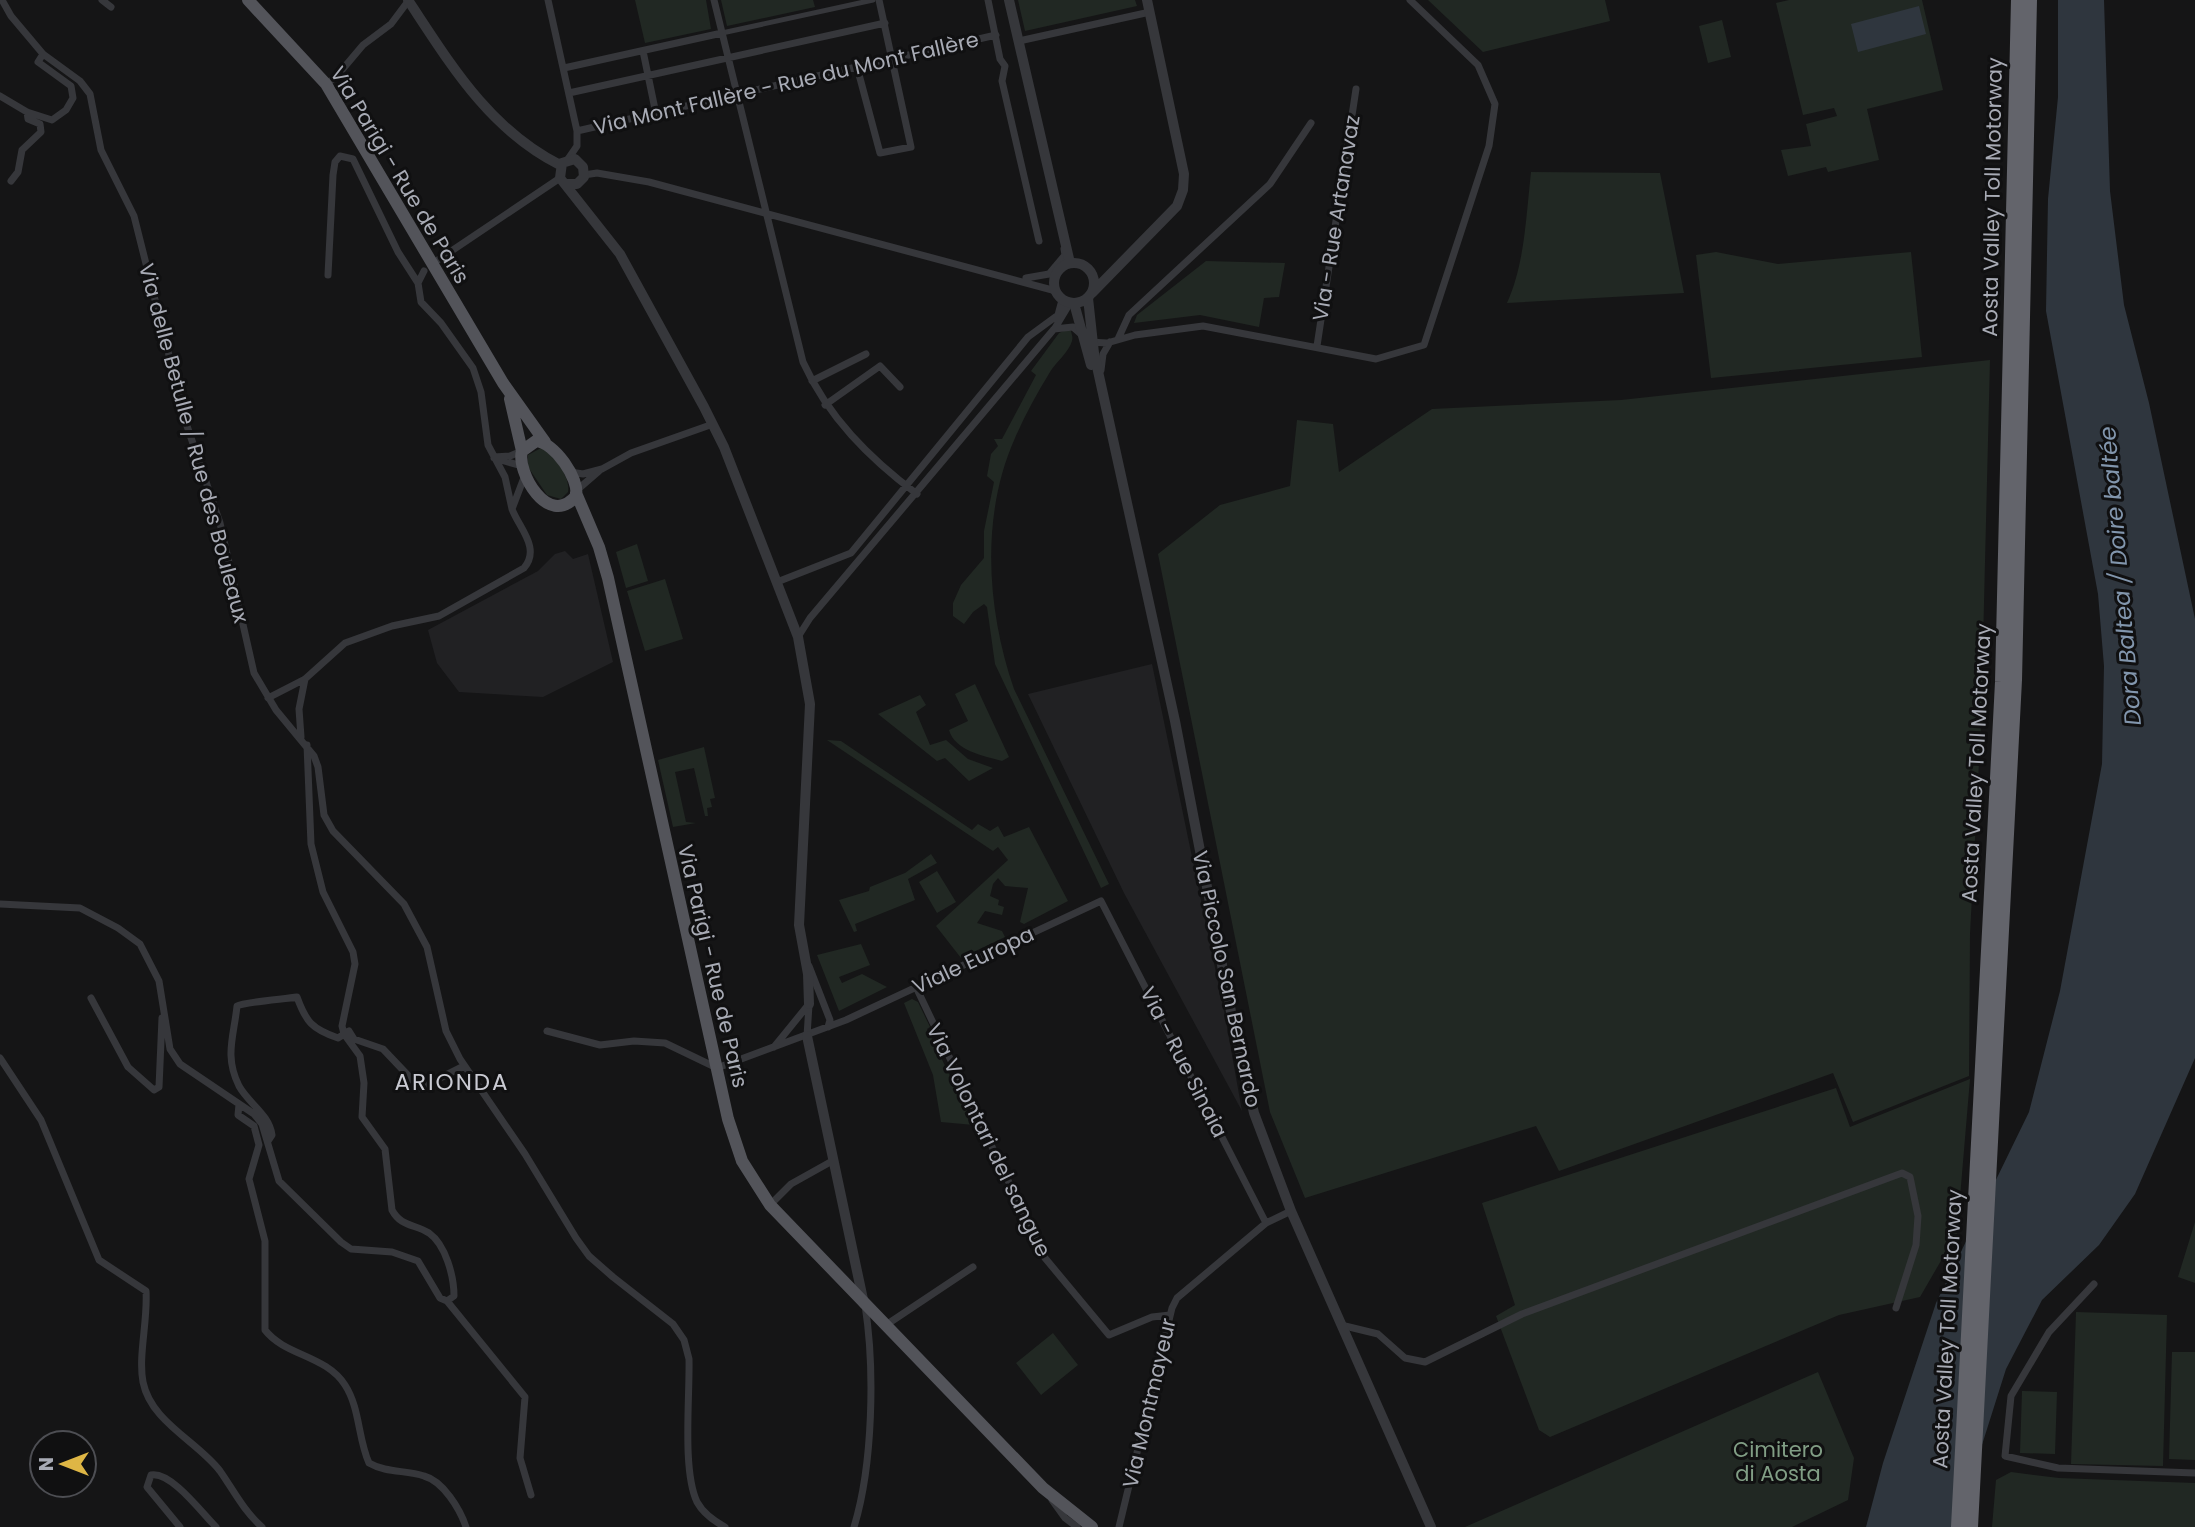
<svg xmlns="http://www.w3.org/2000/svg" width="2195" height="1527" font-family="Poppins,sans-serif">
  <style>
    .built { fill: #212123 }
    .green { fill: #212823 }
    .water { fill: #2f363e }
    .lines { fill: none; stroke-linecap: round; stroke-linejoin: round }
    .pedestrian { stroke: #36373b; stroke-width: 5 }
    .minor { stroke: #36373b; stroke-width: 7 }
    .tertiary { stroke: #36373b; stroke-width: 10 }
    .primary { stroke: #53545a; stroke-width: 12 }
    .motorway { stroke: #63646b; stroke-width: 14 }
    .labels { text-anchor: middle; dominant-baseline: central; stroke-width: 6; stroke-linejoin: round; paint-order: stroke }
    .street-label { font-size: 21px; fill: #a8abb5; stroke: #101011 }
    .park-label { font-size: 21px; fill: #819e85; stroke: #101011 }
    .water-label { font-size: 23px; font-style: italic; fill: #8296ad; stroke: #101011 }
    .neighbourhood-label { font-size: 23px; letter-spacing: 2px; fill: #c9cad2; stroke: #101011 }
  </style>
  <rect width="100%" height="100%" fill="#151516"/>
  <!-- built -->
  <path class="built" d="M565,551l8,8 15,-5 25,108 -70,35 -84,-5 -22,-29 -9,-33 110,-59 17,-17z
    M1152,664l73,352 17,95 -118,-218 -96,-199z"/>
  <!-- green -->
  <path class="green" d="M635,0h71l5,29 -66,14z
    M721,0h92l2,7 -88,19z
    M1018,0h117l2,6 -112,25z
    M1428,0h177l5,21 -127,31z
    M1789,0h133l21,90 -76,19 12,51 -51,12 -2,-5 -38,9 -7,-26 30,-4 -5,-22 31,-8 -3,-8 -31,7 -27,-112z
    M1722,20l9,37 -23,6 -9,-37z
    M1531,172l129,1 24,120 -177,10c18,-40 19,-87 24,-131z
    M1716,252l62,12 133,-12 11,105 -211,21 -15,-123z
    M1206,261l79,2 -6,34 -15,1 -5,29 -59,-12 -66,8 3,-8z
    M1066,330l5,1c1,5 2,6 1,10 -3,11 -16,21 -22,31 -13,21 -25,43 -35,66 -35,78 -28,173 -1,251l95,195 -8,4 -106,-224 -8,-57 -3,-3 -11,8 -9,12 -11,-8v-13l8,-18 23,-27v-27l10,-49 -7,-6 4,-22 7,-8 -4,-7h8l34,-64 -5,-4 28,-38z
    M1990,360l-9,364 -11,210 -1,142 -116,46 -20,-49 -274,98 -23,-45 -231,72 -35,-86 -112,-558 62,-49 70,-19 7,-66 36,4 6,48 93,-63 189,-9z
    M541,448c13,7 30,29 27,44l-7,7 -14,-4 -19,-28v-12z
    M637,544l11,37 -22,7 -10,-36z
    M665,579l18,60 -38,12 -18,-60z
    M975,684l34,73 -7,4c-18,-5 -47,-10 -53,-31l19,-9 -13,-27z
    M920,695l6,10 -10,7 14,33 16,-5 22,19 25,9 -24,13 -24,-23 -8,3 -59,-47z
    M827,740l14,1 131,89 6,-6 12,7 8,-5 6,11 25,-10 39,74 -44,23 -4,-2 8,-34 -23,-2 -7,-8 -5,6 -3,12 9,4 -1,5 6,2 -2,8 -17,-4 -8,12 25,8 3,6 -44,21 -25,-32 72,-66 -10,-13 -5,4z
    M704,747l11,51 -5,1 2,8 -5,1 1,8h-3l-11,-48 -19,4 11,50 10,1 -23,4 -15,-67z
    M931,854l6,9 -29,16 7,21 -60,24 2,7 -3,1 -15,-32 30,-9 1,-4 35,-14z
    M937,871l19,31 -19,11 -18,-31z
    M861,944l9,21 -31,12 3,6 20,-9 25,13 -48,24 -22,-56z
    M912,999l6,3 12,25 -3,2 47,96 -33,-3 -8,-47 -29,-72z
    M1970,1079l-13,154 -37,64 -81,18 -289,122 -11,-7 -43,-114 19,-11 -33,-102 354,-115 14,39z
    M2195,1222v61l-17,-6z
    M2076,1312l91,3 -4,151 -92,-2z
    M1053,1333l25,32 -37,30 -25,-32z
    M2172,1352h23v108l-26,-1z
    M1818,1372l36,86 -6,42 -56,27h-327z
    M2022,1391l35,1 -2,62 -35,-1z
    M2011,1472l48,6 136,5v44h-203l4,-47z"/>
  <!-- water -->
  <path class="water" d="M2058,0h46l6,191 14,114 25,98 46,216v439l-60,136 -36,51 -57,55 -36,69 -50,158h-90l17,-64 53,-160 93,-191 31,-121 42,-227 2,-98 -6,-72 -52,-283 2,-112 10,-102z
    M1919,6l7,28 -68,18 -7,-28z"/>
  <g class="lines">
    <!-- pedestrian -->
    <path class="pedestrian" d="M722,33l151,-33"/>
    <!-- minor -->
    <path class="minor" d="M2,0l9,16 32,38 37,27 10,13 11,56 33,66 52,207 34,100 34,150 22,37 38,46 4,11 6,48 9,16 71,73 23,43 19,84 14,28 65,95 51,84 13,18 24,21 60,47 11,16 5,19c1,37 -7,111 8,143 6,11 17,19 28,25
      M102,0l9,7
      M548,0l29,131v15l-9,13
      M714,0l89,362c25,55 66,96 114,132
      M988,0l12,59 5,7 -3,15 37,160
      M1019,41l131,-29
      M643,51l13,63
      M857,67l23,86 31,-6 -32,-147
      M564,68l158,-35
      M326,84l10,-7 27,-32 28,-21 18,-24
      M569,93l316,-70
      M0,96l27,16 25,8 14,-10 7,-12 -2,-12 -33,-24 5,-8
      M577,131l419,-96
      M584,175l13,-2 52,9 407,109
      M11,181l7,-9 4,-22 19,-18 -1,-8 -12,-5 -1,-7
      M438,260l122,-82
      M1049,274l16,-19 -1,-6
      M328,275l5,-100 2,-13 5,-6 13,3 45,93 20,31 3,19 20,21 32,45 8,24 7,53 17,32 7,32
      M1026,278l23,-4 14,-7
      M418,283l6,-12
      M1055,328l15,-25
      M1118,339l11,-24 141,-131 41,-61
      M1089,342l18,1 28,-8 68,-9 173,33 48,-14 65,-199 6,-42 -17,-39 -68,-65
      M1317,346l39,-257
      M1101,370l2,-16 7,-12
      M812,381l54,-27
      M825,405l55,-39 20,21
      M494,457l16,-1 12,-5
      M494,458l28,8
      M570,472l13,2 19,-5 29,-16 82,-29
      M577,490l22,-19
      M777,582l74,-29 177,-216 30,-22 4,-15
      M798,637l12,-19 244,-289 19,-2 8,7
      M268,698l37,-19 40,-36 47,-17 47,-10 85,-48c17,-20 -5,-40 -12,-59l13,-34
      M301,737l-2,-28 6,-30
      M0,904l80,4 38,20 22,16 19,37 11,68 10,15 74,50 8,10 17,57 62,61 10,7 41,3 26,9 22,37 7,3 7,-5c0,-19 -8,-51 -25,-63 -14,-9 -28,-6 -37,-23l-7,-61 -23,-32 2,-34 -4,-27 -16,-22 -2,-8 13,-62 -2,-12 -30,-60 -12,-48 -4,-99
      M809,966l21,54 -2,7
      M916,987l129,271 64,77 43,-18 18,-2
      M91,998l37,69 26,23 5,-3 3,-69
      M547,1031l53,14 34,-4 31,2 52,25 129,-48 255,-119 165,322
      M807,1036l2,-31
      M774,1047l35,-43
      M0,1058l41,62 58,140 47,31c2,29 -8,65 -3,91 8,40 54,59 77,89 14,20 23,39 42,56
      M239,1104l-1,11 16,11 5,19 -10,34 16,62v89c20,26 61,25 80,55 15,23 13,54 24,78 17,10 37,7 55,13 19,5 36,33 42,51
      M268,1141l4,-6c-3,-21 -23,-31 -33,-49 -15,-30 -5,-50 -2,-80 7,-4 48,-7 60,-9 9,25 15,32 41,41l11,-7 5,8 29,10 37,39 44,-22
      M770,1205l21,-21 43,-24
      M2094,1284l-45,48 -38,64 -6,60 53,12 137,5
      M447,1301l78,96 -5,61 11,37
      M886,1325l87,-58
      M1341,1325l37,9 27,24 20,4 97,-48 380,-141 8,4 8,39 -2,29 -20,63
      M1052,1500l13,18 12,9
      M180,1527l-33,-40 4,-12c20,-4 51,38 65,52
      M854,1527c19,-62 21,-158 11,-222
      M1119,1527l53,-219 5,-10 89,-75 25,-12"/>
    <!-- tertiary -->
    <path class="tertiary" d="M408,0c43,65 81,129 152,165
      M1009,0l61,263
      M568,184h9l7,-7 -1,-10 -8,-8 -13,4 -2,15 60,76 84,153 20,40 74,190 12,67 -11,221 9,49 1,30
      M1054 283a20 20 0 1 1 40 0a20 20 0 1 1-40 0Z
      M1092,293l85,-87 6,-16 1,-16 -37,-174
      M1088,298l6,55 81,368 58,301 21,91 37,98 140,316
      M1074,303l17,62
      M807,1036l57,268"/>
    <!-- primary -->
    <path class="primary" d="M248,0l78,84 177,299 42,59
      M510,399l12,52
      M536,441c18,1 44,38 40,55 -28,33 -60,-25 -54,-45z
      M576,493l23,54 9,31 120,541 14,42 28,44 273,283 49,39"/>
    <!-- motorway -->
    <path class="motorway" d="M1958,1527l44,-845 16,-682
      M1971,1527l44,-847 15,-680"/>
  </g>
  <g class="labels">
    <!-- street labels -->
    <g class="street-label">
      <text transform="translate(786 83) rotate(-13)">Via Mont Fallère - Rue du Mont Fallère</text>
      <text transform="translate(400 175) rotate(59)">Via Parigi - Rue de Paris</text>
      <text transform="translate(1992 197) rotate(-89)">Aosta Valley Toll Motorway</text>
      <text transform="translate(1336 218) rotate(-81)">Via - Rue Artanavaz</text>
      <text transform="translate(194 443) rotate(75)">Via delle Betulle / Rue des Bouleaux</text>
      <text transform="translate(1976 763) rotate(-87)">Aosta Valley Toll Motorway</text>
      <text transform="translate(973 960) rotate(-25)">Viale Europa</text>
      <text transform="translate(713 966) rotate(77)">Via Parigi - Rue de Paris</text>
      <text transform="translate(1227 979) rotate(78)">Via Piccolo San Bernardo</text>
      <text transform="translate(1184 1062) rotate(63)">Via - Rue Sinaia</text>
      <text transform="translate(989 1140) rotate(64)">Via Volontari del sangue</text>
      <text transform="translate(1947 1329) rotate(-87)">Aosta Valley Toll Motorway</text>
      <text transform="translate(1149 1403) rotate(-77)">Via Montmayeur</text>
    </g>
    <!-- park labels -->
    <g class="park-label">
      <text x="1778" y="1449">Cimitero<tspan x="1778" dy="24">di Aosta</tspan></text>
    </g>
    <!-- water labels -->
    <g class="water-label">
      <text transform="translate(2120 576) rotate(-95)">Dora Baltea / Doire baltée</text>
    </g>
    <!-- neighbourhood labels -->
    <g class="neighbourhood-label">
      <text x="452" y="1082">ARIONDA</text>
    </g>
  </g>
  <!-- north arrow -->
  <g transform="translate(63 1464) rotate(270)"><circle r="33" fill="#101011" stroke="#4d4e53" stroke-width="2"/>
  <path d="M0-5L12 26L0 18L-12 26Z" fill="#deb645"/>
  <text y="-10" font-size="19" font-weight="bold" text-anchor="middle" fill="#a8abb5">N</text>
  </g>
</svg>
